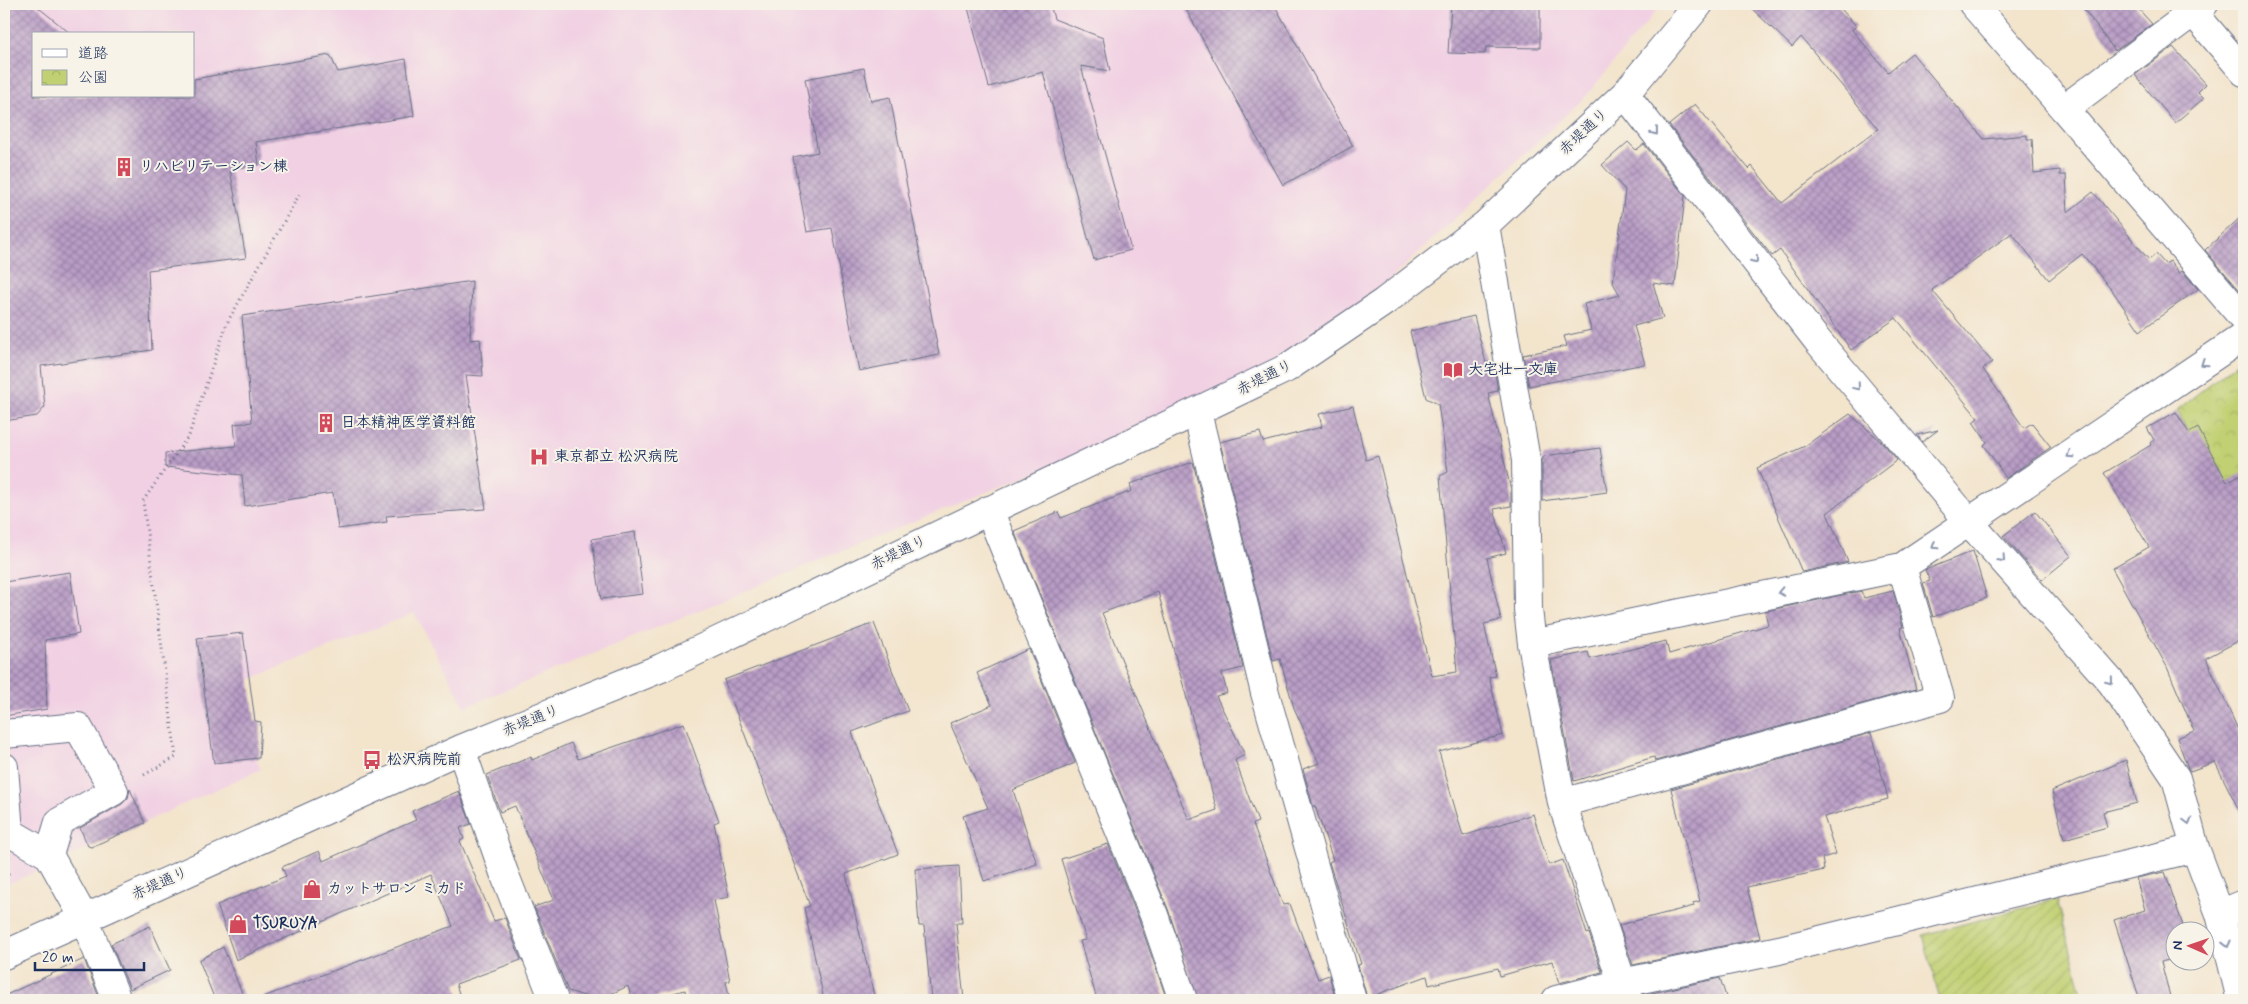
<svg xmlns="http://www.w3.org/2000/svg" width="2248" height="1004" font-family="Mynerve,'Klee One',sans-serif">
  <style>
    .built { fill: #f1d0e3; fill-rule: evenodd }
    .park { fill: url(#park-crowns); stroke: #6e8068 }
    .garden { fill: url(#garden-furrows); stroke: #6e8068 }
    .building { fill: url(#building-cross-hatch); fill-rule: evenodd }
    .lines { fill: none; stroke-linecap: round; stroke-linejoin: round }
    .minor-casing { stroke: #676e84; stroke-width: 30 }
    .path { stroke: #676e84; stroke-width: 3; stroke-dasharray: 1 4; stroke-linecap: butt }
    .minor { stroke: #fff; stroke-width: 28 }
    .oneway { stroke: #8d97ae }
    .labels { text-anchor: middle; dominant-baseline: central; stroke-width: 4; stroke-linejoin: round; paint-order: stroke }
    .street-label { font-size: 15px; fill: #1b2f5e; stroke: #f7f3e8 }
    .poi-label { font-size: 15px; font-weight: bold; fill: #1b2f5e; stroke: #f7f3e8; text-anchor: start }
  </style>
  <defs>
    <pattern id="park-crowns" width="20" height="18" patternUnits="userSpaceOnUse" patternTransform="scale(1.25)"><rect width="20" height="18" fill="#c1d072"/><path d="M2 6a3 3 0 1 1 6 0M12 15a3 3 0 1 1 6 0" fill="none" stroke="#a5b365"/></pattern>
    <pattern id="garden-furrows" width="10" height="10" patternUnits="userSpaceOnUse" patternTransform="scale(1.25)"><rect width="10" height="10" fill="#c1d072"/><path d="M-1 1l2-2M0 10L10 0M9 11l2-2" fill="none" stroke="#a5b365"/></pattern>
    <pattern id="building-cross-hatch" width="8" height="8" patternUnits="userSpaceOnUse" patternTransform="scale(1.25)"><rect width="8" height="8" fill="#b99dc6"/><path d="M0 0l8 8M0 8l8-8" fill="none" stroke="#9680a4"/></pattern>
  </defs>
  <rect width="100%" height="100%" fill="#f7f3e8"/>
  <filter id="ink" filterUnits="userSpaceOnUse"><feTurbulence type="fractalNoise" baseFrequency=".02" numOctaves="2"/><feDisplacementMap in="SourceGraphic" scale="10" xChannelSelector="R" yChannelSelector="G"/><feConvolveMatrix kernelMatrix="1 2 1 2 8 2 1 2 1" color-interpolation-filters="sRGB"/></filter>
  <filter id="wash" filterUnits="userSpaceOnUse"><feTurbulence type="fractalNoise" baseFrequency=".0096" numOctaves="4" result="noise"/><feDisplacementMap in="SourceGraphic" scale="20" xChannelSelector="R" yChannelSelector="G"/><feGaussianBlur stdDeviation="1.12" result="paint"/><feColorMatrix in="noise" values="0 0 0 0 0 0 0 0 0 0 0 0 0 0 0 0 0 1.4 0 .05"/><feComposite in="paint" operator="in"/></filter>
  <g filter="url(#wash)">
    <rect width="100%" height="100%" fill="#f3e4cc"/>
    <!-- built -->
    <path class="built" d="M4,4h1658l-76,92 -219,205 -108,81 -369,149 -425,176 -51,-94 -193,78 40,78 -257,117zM34,34h160v62h-160z"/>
    <!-- park -->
    <path class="park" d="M2244,357v160l-8,6 -59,-113z"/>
    <!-- garden -->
    <path class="garden" d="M2057,899l27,101h-144l-17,-65z"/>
    <g id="blocks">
      <!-- building -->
      <path class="building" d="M4,4h30l37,30h-37v62h160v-17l136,-24 8,17 68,-13 8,57 -158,26 3,23 -29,4 16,89 -98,12 4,80 -111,16 4,41 -8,9 -33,5z
        M967,4h83l4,15 49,19 7,33 -29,-5 50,184 -37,10 -51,-188 -54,15z
        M1183,4h91l79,142 -70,39z
        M1451,4h89v44l-54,-1 -1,7 -37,-1z
        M1747,4h90l19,22 -4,4 36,42 24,-19 72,86 43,-4v4h5l2,34 26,-3v5h6l2,37 25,-20 56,68 7,-6 9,10 5,-3 9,12 3,-2 16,18 -58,42 -26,-38 -32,-39 -33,26 -37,-47 -80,57 60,72 -9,7 41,59 8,-5 19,24 -45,31 -22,-33 3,-3 -14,-20 5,-4 -82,-100 -45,32 -71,-100 -8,6 -103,-131 26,-21 54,65 3,-3 30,37 96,-74 -77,-92 -9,10z
        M2080,4h54l18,20 -37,27z
        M2173,47l33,37 -8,8 6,6 -29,25 -40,-48z
        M864,68l7,33 19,-4 49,258 -80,16 -27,-143 -25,4 -14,-75 25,-5 -13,-73z
        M1628,142l8,8 8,-6 41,52 -10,90 -22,-3 10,35 -29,8 11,38 -116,22 -6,-31 44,-9 -3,-10 27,-6 -7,-26 36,-9 -7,-12 12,-93 -23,-25z
        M2244,214v81l-39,-45z
        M472,281l-2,59 10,-1 3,37 -17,-1 20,134 -100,7 1,6 -49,7 -5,-36 -88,13 -3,-31 -77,-8v-14l71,-7 -2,-22 18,-2 -10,-106z
        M1474,316l12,47 7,-2 5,30 -10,2 23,97v16l-17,3 12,44 -19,5 14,62 -17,4 12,52 -7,1 14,58 -64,17 24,84 70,-22 16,51 14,-5 24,74 2,-1 13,39 -43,11 -7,-22 -52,15 -2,-8 -69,17 -2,-9 -60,22 -9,-33 3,-1 -32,-102 4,-2 -18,-54h-2l-10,-37 16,-6 -25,-55 -14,-49 -7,2 -53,-219 40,-10 3,10 59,-15 -3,-13 34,-8 13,54 12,-4 54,220 25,-4 -17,-196 8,-4 -10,-68 -12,-6 -16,-67z
        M2176,412l13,21 9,-5 29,54 17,-10v166l-38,20 38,85v77l-29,-58 -25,9 -2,-3 -11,-30 17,-7 -27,-64 -55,-99 37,-21 -45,-74 47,-28 -1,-2 4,-3 -7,-12z
        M1850,414l33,29 14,17 -70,53 21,49 -46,10 -45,-104 48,-22z
        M1938,430l-16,12 -5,-7z
        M1600,448l7,44 -65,9v-41l2,-4z
        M1193,462l50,206 -21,5 5,20 -11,3 29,59 -10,5 23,62 -5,2 30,81 7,-1 28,75 11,-4 7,25h-138l-30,-91 -154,-378 44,-19 3,6 71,-27 -2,-7zM1158,592l59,218 -28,10 -87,-207z
        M2035,511l36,45 -29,24 -39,-44z
        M635,532l8,62 -42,5 -9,-60z
        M1973,551l14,47 -54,19 -10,-34 7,-2 -5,-11z
        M70,572l9,62 -34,6 2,69 -43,7v-134z
        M1861,591l3,7 29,-7 10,36 -3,1 16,61 -261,72 -1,-4 -80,24 -23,-121 37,-8 2,7 76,-18 3,13 99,-29 -3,-14z
        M874,623l34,88 -56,21 46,122 -52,20 29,126h-51l-20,-92 6,-2 -86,-226z
        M243,633l12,88 6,1 -2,36 -45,5 -17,-125z
        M1029,649l46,114 -62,27 24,74 -53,17 -21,-65 25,-8 -38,-85 42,-18 -15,-32z
        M684,723l35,98 -5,2 15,74 -15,3 16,81 -4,1 4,18h-43l-2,-10 -39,10h-14l-4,-14 -30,14 -30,-9 -34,-84 20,-7 -39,-94 -15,6 -13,-37 44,-18 1,3 39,-17 7,16z
        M1871,733l17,66 -64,18 12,37 -14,4 2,12 -77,17 13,51 -127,27 -14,-40 75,-19 -1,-3 7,-2 -29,-112z
        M2126,760l11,43 -34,9 4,15 -43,12 -12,-48z
        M130,789l15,34 -54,24 -3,-1 -8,-18 42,-24 6,-6z
        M459,791l12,33 -11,4 4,11 -4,2 34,80 11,-3 16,42 -65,24 5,16h-197l-1,-3 190,-71 -22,-52 -195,86 -19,-55 69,-29 -4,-9 37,-16 4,10 93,-41 -4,-9z
        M1108,844l31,76 28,80h-70l-17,-59 6,-1 -25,-81z
        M959,866l3,57h-6l8,77h-33l-7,-74h-5l-4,-57z
        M2165,872l18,54 -7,3v29l-15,4 10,38h-31l-26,-80 31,-10 -9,-32z
        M150,926l20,44 -40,19 -19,-45z
        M223,947l22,53h-30l-16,-40z
        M84,959l16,41h-96v-4z
        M1720,978l7,22h-84v-5z"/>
    </g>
  </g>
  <g filter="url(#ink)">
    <use href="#blocks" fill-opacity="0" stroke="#676e84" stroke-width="1"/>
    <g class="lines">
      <!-- minor casing -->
      <g class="minor-casing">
        <path id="minor" d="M1973,4l91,105
          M2204,4l-140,105 180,210
          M2193,12l51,60
          M1625,94l192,246 153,183 142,160 64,95 19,70 25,66 21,86
          M1485,225l41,235 2,149 4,35 30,159 66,197
          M1197,412l68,281 87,307
          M989,510l165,405 29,85
          M1532,644l370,-77 342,-231
          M4,734l74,-7 36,64 -55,31 -10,33
          M461,749l43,124 50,127
          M4,767l5,65 40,23 35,63 33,82
          M1562,803l378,-105 -38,-131
          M2220,914l24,-10
          M4,955l457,-206 200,-81 626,-300 97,-66 101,-77 140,-131 74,-90
          M1556,1000l66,-17 157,-33 416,-102"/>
      </g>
      <!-- path -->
      <path class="path" d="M144,775l32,-18 -33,-256 46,-66 38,-112 73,-130
        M4,877l8,-5"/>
      <!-- minor -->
      <use href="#minor" class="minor"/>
    </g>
    <!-- one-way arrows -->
    <defs><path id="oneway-chevron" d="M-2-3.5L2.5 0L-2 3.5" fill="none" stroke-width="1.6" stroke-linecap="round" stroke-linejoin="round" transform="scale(1.25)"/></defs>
    <g class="oneway">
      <use href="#oneway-chevron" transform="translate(1655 132) rotate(52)"/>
      <use href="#oneway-chevron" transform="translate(1755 260) rotate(52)"/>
      <use href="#oneway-chevron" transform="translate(2204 363) rotate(146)"/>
      <use href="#oneway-chevron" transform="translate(1857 387) rotate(50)"/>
      <use href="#oneway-chevron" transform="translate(2070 455) rotate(146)"/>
      <use href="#oneway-chevron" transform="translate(1935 546) rotate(147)"/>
      <use href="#oneway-chevron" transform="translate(2002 559) rotate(48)"/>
      <use href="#oneway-chevron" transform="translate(1781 592) rotate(168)"/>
      <use href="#oneway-chevron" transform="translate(2110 681) rotate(51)"/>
      <use href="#oneway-chevron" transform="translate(2188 821) rotate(75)"/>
      <use href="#oneway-chevron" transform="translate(2227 944) rotate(76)"/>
    </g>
  </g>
  <!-- icons -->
  <defs>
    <g id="building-bare" transform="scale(1.5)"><path d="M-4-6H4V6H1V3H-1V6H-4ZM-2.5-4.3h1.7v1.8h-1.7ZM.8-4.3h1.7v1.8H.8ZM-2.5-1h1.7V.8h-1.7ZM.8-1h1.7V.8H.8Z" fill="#d1495b" stroke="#f7f3e8" stroke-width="2.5" paint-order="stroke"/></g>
    <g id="library-bare" transform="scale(1.5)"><path d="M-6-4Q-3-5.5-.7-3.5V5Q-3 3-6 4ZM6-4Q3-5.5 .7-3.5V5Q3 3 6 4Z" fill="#d1495b" stroke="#f7f3e8" stroke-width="2.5" paint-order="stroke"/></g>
    <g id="hospital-bare" transform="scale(1.5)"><path d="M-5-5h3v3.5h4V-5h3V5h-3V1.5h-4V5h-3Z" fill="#d1495b" stroke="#f7f3e8" stroke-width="2.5" paint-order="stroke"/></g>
    <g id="bus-bare" transform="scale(1.5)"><path d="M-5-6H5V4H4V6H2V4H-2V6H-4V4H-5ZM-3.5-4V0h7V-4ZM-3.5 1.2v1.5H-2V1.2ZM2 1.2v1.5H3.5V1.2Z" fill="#d1495b" stroke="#f7f3e8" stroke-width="2.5" paint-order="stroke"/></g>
    <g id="shop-bare" transform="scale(1.5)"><path d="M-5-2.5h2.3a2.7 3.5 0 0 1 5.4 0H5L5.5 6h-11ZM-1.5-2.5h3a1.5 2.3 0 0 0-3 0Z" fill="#d1495b" stroke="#f7f3e8" stroke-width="2.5" paint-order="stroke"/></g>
  </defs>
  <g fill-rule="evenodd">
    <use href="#building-bare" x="124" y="167"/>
    <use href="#library-bare" x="1453" y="370"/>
    <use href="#building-bare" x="326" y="423"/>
    <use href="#hospital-bare" x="539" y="457"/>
    <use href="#bus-bare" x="372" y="760"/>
    <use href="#shop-bare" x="312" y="889"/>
    <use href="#shop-bare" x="238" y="924"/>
  </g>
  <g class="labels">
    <!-- street labels -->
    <g class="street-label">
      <text transform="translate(1584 132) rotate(-43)">赤堤通り</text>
      <text transform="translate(1265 378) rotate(-27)">赤堤通り</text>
      <text transform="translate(899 553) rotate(-26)">赤堤通り</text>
      <text transform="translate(531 721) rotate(-22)">赤堤通り</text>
      <text transform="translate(160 884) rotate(-24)">赤堤通り</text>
    </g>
    <!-- poi labels -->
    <g class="poi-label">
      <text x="139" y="167">リハビリテーション棟</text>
      <text x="1468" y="370">大宅壮一文庫</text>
      <text x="341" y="423">日本精神医学資料館</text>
      <text x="554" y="457">東京都立 松沢病院</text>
      <text x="387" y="760">松沢病院前</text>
      <text x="327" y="889">カットサロン ミカド</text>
      <text x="253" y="924">TSURUYA</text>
    </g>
  </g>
  <!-- margin -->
  <rect width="2248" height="1004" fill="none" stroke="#f7f3e8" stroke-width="20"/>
  <!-- legend -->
  <rect x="32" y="32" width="162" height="65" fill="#f7f3e8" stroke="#9fa5b1"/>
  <rect x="42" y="49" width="25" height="8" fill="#ffffff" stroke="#9fa5b1"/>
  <text x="78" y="58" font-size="15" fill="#1b2f5e">道路</text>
  <rect x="42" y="70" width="25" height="15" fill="url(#park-crowns)" stroke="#9fa5b1"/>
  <text x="78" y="82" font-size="15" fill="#1b2f5e">公園</text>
  <!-- north arrow -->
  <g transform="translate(2190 946) rotate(272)"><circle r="24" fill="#f7f3e8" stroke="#9fa5b1"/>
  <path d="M0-4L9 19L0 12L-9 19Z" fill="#d1495b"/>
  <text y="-8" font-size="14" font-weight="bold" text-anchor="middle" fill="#1b2f5e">N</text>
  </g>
  <!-- scale -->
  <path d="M35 962v8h109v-8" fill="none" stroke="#1b2f5e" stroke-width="2.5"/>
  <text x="42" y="962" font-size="15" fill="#1b2f5e" stroke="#f7f3e8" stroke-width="4" paint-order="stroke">20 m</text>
</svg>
